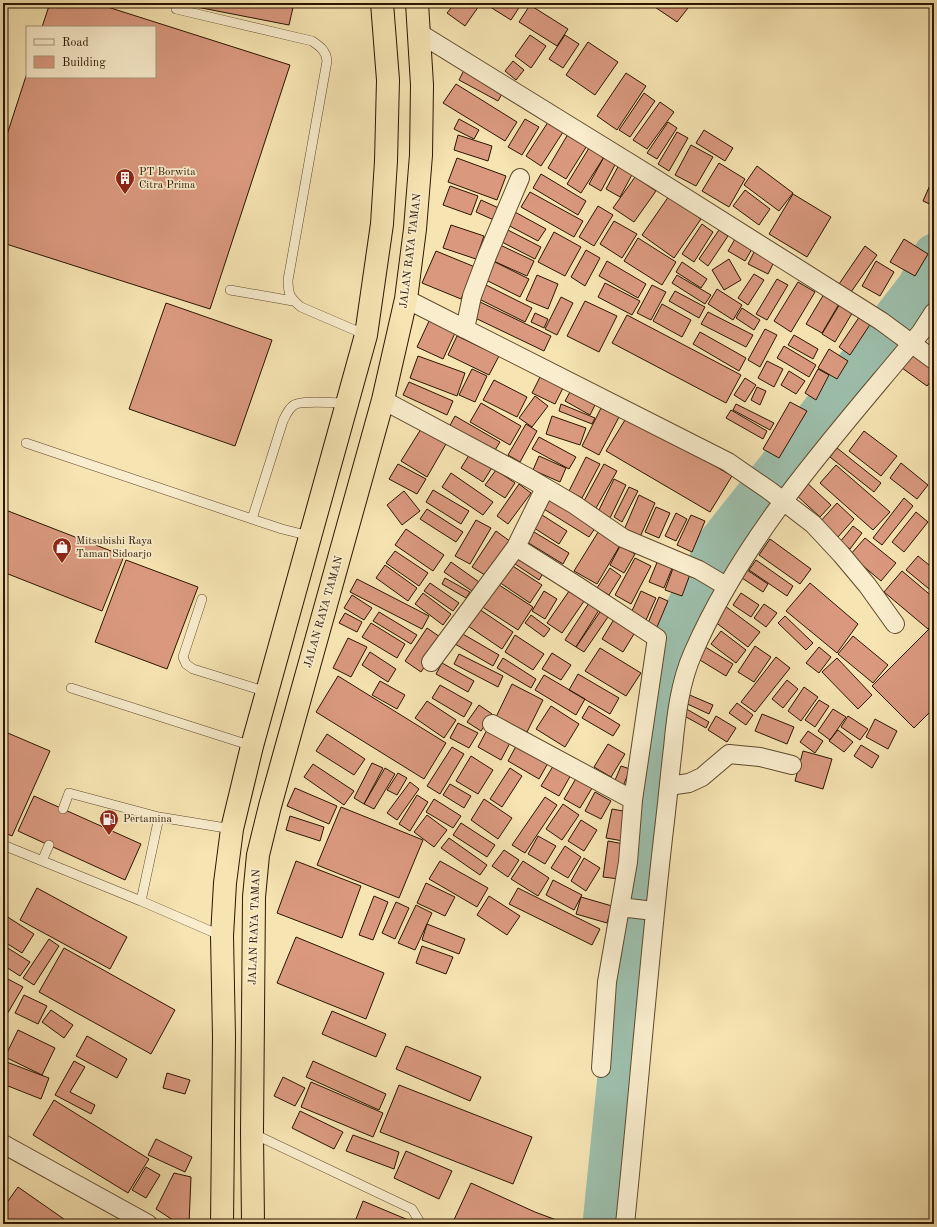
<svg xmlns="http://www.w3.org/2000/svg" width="937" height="1227" font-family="'Old Standard TT',serif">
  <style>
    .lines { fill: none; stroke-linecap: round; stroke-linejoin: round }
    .river { stroke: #9dbfac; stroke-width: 41 }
    .building { fill: #da997f; stroke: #2b1500 }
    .service-casing { stroke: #5e492c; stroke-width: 10 }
    .minor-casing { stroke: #5e492c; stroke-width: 20 }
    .trunk-casing { stroke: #2b1500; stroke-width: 24 }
    .service { stroke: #f9edcd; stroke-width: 9 }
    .minor { stroke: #f9edcd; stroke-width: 18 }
    .trunk { stroke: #f6e4b2; stroke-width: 22 }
    .labels { text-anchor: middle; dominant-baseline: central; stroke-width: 3.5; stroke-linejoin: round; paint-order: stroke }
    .poi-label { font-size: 11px; fill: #2b1500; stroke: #f9edcd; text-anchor: start }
    .street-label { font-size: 11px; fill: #2b1500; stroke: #f9edcd }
  </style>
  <rect width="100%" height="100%" fill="#f6e4b2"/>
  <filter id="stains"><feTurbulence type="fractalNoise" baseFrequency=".005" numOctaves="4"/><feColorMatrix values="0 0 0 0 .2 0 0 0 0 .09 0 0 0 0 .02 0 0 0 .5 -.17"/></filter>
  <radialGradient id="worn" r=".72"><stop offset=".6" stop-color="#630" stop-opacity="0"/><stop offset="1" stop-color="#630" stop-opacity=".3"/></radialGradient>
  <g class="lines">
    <!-- river -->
    <path class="river" d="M603,1224l46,-453 14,-99 17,-51 38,-78 80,-101 120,-156 16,-32"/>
  </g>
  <!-- building -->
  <path class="building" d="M50,3h45l195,62 -80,244 -207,-66v-96l24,-74v4h128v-50h-113z
    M176,3h118l-5,22z
    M455,3h26l-16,23 -18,-13z
    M488,3h34l-11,17 -24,-15z
    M649,3h32l7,5 -11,14z
    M530,5l38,24 -11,17 -38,-24z
    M530,35l16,11 -15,22 -16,-12z
    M565,35l14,9 -16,24 -14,-9z
    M588,42l30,20 -23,33 -29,-20z
    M513,61l11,9 -8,10 -11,-9z
    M465,68l39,22 -6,11 -39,-21z
    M626,73l20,13 -29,44 -20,-14z
    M456,84l61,38 -12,19 -62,-38z
    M644,93l11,8 -25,36 -11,-7z
    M660,102l14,10 -27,37 -14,-9z
    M552,116l15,10 -26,40 -15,-10z
    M459,119l20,11 -5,9 -20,-10z
    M525,119l14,8 -17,28 -14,-8z
    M668,122l9,6 -20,31 -10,-6z
    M571,129l19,12 -24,38 -18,-11z
    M704,130l29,18 -8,13 -29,-18z
    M677,132l11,6 -19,33 -11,-7z
    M458,135l34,11 -4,15 -34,-11z
    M691,145l22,12 -17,29 -21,-11z
    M589,148l15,9 -23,36 -14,-9z
    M604,157l12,6 -15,28 -12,-7z
    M457,158l49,18 -9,24 -49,-18z
    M620,163l14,8 -14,26 -14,-8z
    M719,163l26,16 -16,28 -27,-16z
    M757,166l36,27 -14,18 -35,-26z
    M541,174l45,27 -8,14 -45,-27z
    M934,176v30l-11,-5z
    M635,177l21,14 -22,31 -21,-14z
    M450,186l28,10 -7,19 -28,-10z
    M745,190l25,19 -11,16 -26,-19z
    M530,192l53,29 -9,16 -53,-30z
    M793,194l38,23 -24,40 -38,-23z
    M669,196l32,23 -27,39 -32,-23z
    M481,200l20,9 -5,12 -20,-9z
    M598,206l15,9 -19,31 -15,-9z
    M513,211l33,18 -8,12 -32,-17z
    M614,221l23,13 -15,24 -22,-14z
    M702,224l11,8 -19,30 -12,-8z
    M451,225l33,11 -8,23 -33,-11z
    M502,227l39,20 -6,12 -39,-20z
    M719,230l9,6 -20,30 -9,-7z
    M554,232l27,15 -16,29 -27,-14z
    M638,238l38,24 -14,23 -38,-24z
    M735,239l17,10 -7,12 -17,-10z
    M904,239l24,15 -13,22 -25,-14z
    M498,244l36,17 -7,15 -36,-16z
    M757,246l20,10 -9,18 -20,-10z
    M865,246l12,9 -26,37 -12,-8z
    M586,250l14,8 -15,28 -14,-9z
    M436,251l39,16 -14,32 -39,-16z
    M729,259l12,21 -17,10 -12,-20z
    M493,261l36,18 -9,18 -36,-18z
    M607,261l39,23 -8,14 -39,-22z
    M876,261l18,11 -14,24 -18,-10z
    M682,262l25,17 -6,9 -25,-16z
    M754,274l10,6 -16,25 -10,-7z
    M537,275l21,9 -10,25 -22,-9z
    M677,275l34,20 -6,9 -33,-21z
    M777,279l11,6 -21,35 -11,-6z
    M798,282l17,10 -24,40 -17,-11z
    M605,283l35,18 -8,14 -34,-18z
    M486,285l46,23 -7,14 -46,-23z
    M652,285l14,7 -15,28 -14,-7z
    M717,289l25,16 -9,15 -25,-16z
    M675,291l30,16 -6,11 -30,-17z
    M824,294l15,10 -17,29 -16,-9z
    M561,297l12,6 -16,32 -12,-6z
    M478,301l73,35 -7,15 -73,-35z
    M585,301l32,15 -18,36 -32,-16z
    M841,302l13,8 -19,32 -13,-8z
    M166,303l106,37 -37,106 -106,-37z
    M662,304l29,16 -9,17 -29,-16z
    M742,308l18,12 -6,10 -18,-12z
    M708,312l45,23 -7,12 -45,-23z
    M535,313l13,6 -4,9 -13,-6z
    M862,313l11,7 -23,35 -11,-8z
    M627,315l114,60 -15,28 -114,-60z
    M430,319l26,12 -13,28 -26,-12z
    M934,319v20l-10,-7z
    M765,329l12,6 -17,32 -12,-7z
    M700,332l46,26 -7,13 -46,-27z
    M794,335l24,14 -5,10 -25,-14z
    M457,336l42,20 -10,19 -41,-20z
    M784,346l32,19 -7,12 -32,-19z
    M829,349l19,12 -11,18 -19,-11z
    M910,349l24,18v10l-7,9 -29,-21z
    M418,356l47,17 -8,23 -47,-18z
    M767,361l16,8 -9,18 -16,-9z
    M472,369l15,7 -12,26 -16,-7z
    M818,369l11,6 -13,25 -11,-7z
    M789,371l16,10 -9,13 -15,-9z
    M540,377l23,11 -8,16 -23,-11z
    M745,378l11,7 -11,17 -11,-7z
    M494,380l33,17 -10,20 -34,-17z
    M409,382l44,19 -6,14 -44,-20z
    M757,387l9,4 -6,14 -9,-5z
    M570,392l25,13 -5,10 -25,-14z
    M535,396l13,10 -16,21 -13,-9z
    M790,402l17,9 -28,47 -16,-9z
    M481,403l40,23 -11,19 -40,-23z
    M561,404l34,14 -3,6 -33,-13z
    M736,404l38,19 -4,7 -37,-20z
    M601,408l18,9 -20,38 -17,-9z
    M731,410l36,21 -4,8 -37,-21z
    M628,415l104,61 -22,36 -104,-61z
    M455,416l45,26 -8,13 -44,-26z
    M552,416l34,12 -6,17 -34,-11z
    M526,424l11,7 -17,31 -12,-7z
    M421,429l25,15 -19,33 -26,-16z
    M864,431l33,25 -16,20 -32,-25z
    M539,437l37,20 -7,12 -37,-20z
    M837,448l44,35 -7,9 -44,-35z
    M471,452l22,14 -10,16 -22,-14z
    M539,456l27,12 -6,14 -27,-12z
    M586,457l14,7 -18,34 -13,-7z
    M901,463l27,22 -11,14 -27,-21z
    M398,464l28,15 -9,15 -28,-15z
    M604,464l13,7 -21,37 -12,-7z
    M836,465l54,47 -17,18 -53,-47z
    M496,470l19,13 -10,15 -20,-13z
    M451,473l42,29 -10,13 -41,-28z
    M614,479l12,6 -16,33 -12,-6z
    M805,481l26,24 -11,12 -26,-24z
    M519,484l12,9 -23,31 -11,-8z
    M629,487l9,4 -16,31 -8,-5z
    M433,490l36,21 -8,13 -35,-22z
    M404,491l16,20 -18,14 -15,-20z
    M547,492l51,32 -9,13 -50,-31z
    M639,495l16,8 -15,34 -16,-7z
    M904,498l9,8 -31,39 -9,-7z
    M837,503l17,16 -17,19 -17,-16z
    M656,507l14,6 -11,25 -14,-6z
    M3,509l121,47 -22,55 -99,-39z
    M427,509l36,23 -7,10 -36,-23z
    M916,512l12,10 -24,30 -12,-10z
    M539,513l28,18 -8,13 -28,-18z
    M676,513l11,6 -11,22 -11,-5z
    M934,513v11l-5,-4z
    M691,515l14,6 -13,31 -15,-7z
    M476,520l15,8 -21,36 -15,-8z
    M853,526l9,7 -12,16 -10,-7z
    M406,529l38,26 -11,16 -38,-26z
    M529,529l40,24 -6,11 -41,-25z
    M600,529l22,13 -25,42 -23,-13z
    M496,531l15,11 -23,35 -16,-10z
    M865,538l31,25 -15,18 -31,-26z
    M770,539l41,30 -11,15 -41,-29z
    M620,546l15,8 -11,19 -14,-8z
    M395,551l33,22 -9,13 -33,-23z
    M518,552l27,18 -6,10 -27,-18z
    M918,556l16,13v24l-28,-23z
    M635,558l16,8 -20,38 -16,-9z
    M126,560l72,27 -31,82 -72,-27z
    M658,560l15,6 -9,22 -15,-6z
    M756,560l37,26 -6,10 -38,-26z
    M451,562l28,20 -7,9 -28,-19z
    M508,563l34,22 -12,18 -34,-23z
    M675,563l17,6 -10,27 -17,-6z
    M385,565l32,23 -9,13 -32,-23z
    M610,568l11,8 -12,19 -12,-7z
    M747,570l21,14 -5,8 -21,-14z
    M902,571l32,27v23l-6,8 -44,-37z
    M445,578l25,14 -4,6 -24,-14z
    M357,579l72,37 -7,13 -72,-37z
    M430,583l29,20 -6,8 -29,-20z
    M496,583l37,24 -15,23 -37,-24z
    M810,583l48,41 -21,29 -51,-42z
    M574,584l15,10 -27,39 -15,-10z
    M544,591l13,8 -12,20 -13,-8z
    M641,591l15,7 -10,22 -15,-7z
    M423,593l28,21 -8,11 -28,-21z
    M741,593l18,12 -8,12 -18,-12z
    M352,595l20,13 -8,12 -20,-12z
    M659,597l9,4 -11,26 -9,-4z
    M589,603l10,7 -23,37 -11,-7z
    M721,603l39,29 -12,15 -38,-29z
    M764,604l13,9 -11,14 -12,-9z
    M479,609l34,23 -11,17 -34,-23z
    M602,609l8,5 -26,38 -8,-5z
    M379,612l38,23 -6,9 -38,-23z
    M345,613l17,9 -5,10 -18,-9z
    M531,615l19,14 -6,8 -19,-14z
    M616,616l21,13 -14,23 -21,-13z
    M785,616l28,27 -7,7 -28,-27z
    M371,623l34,21 -8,14 -35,-21z
    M427,628l16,11 -22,33 -16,-11z
    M929,629l5,5v74l-20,20 -42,-42z
    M721,631l25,19 -10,13 -25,-19z
    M461,633l38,22 -6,11 -38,-22z
    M515,635l29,19 -11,16 -28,-18z
    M853,636l35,29 -15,18 -35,-29z
    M348,638l19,9 -16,30 -18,-9z
    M702,645l31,19 -7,12 -31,-19z
    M755,646l16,11 -17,25 -16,-10z
    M819,647l12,10 -12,16 -13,-10z
    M600,648l41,25 -15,23 -41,-25z
    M370,652l26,17 -8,13 -26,-17z
    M552,653l19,12 -10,15 -19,-11z
    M459,654l44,22 -5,11 -44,-23z
    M776,657l14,11 -35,44 -14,-10z
    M503,658l33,21 -5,9 -34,-20z
    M837,658l35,37 -14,14 -36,-37z
    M442,663l32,18 -6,11 -32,-18z
    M578,674l41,24 -9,16 -41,-24z
    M544,675l41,24 -9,16 -41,-25z
    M338,676l108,67 -22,36 -108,-67z
    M787,680l11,9 -15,19 -11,-9z
    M380,681l25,14 -8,14 -25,-14z
    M512,684l31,16 -16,32 -31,-15z
    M440,685l32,18 -8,14 -32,-19z
    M804,687l14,10 -17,24 -13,-10z
    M685,693l28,12 -4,9 -28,-13z
    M819,700l10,6 -14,21 -10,-7z
    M427,701l29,19 -12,18 -29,-20z
    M737,703l16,12 -7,10 -17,-12z
    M479,705l13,9 -11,17 -14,-9z
    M551,706l28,18 -14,23 -29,-18z
    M589,706l31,19 -7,11 -31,-18z
    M683,707l26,15 -3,6 -27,-15z
    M833,709l13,8 -16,23 -12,-9z
    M762,714l32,13 -7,17 -32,-13z
    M716,716l20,12 -9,14 -19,-12z
    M848,716l20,13 -8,11 -19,-13z
    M875,719l22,12 -9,18 -22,-12z
    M458,723l20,10 -9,15 -19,-10z
    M489,726l23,13 -11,21 -23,-13z
    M838,730l15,12 -9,10 -15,-11z
    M3,731l47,20 -38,85 -9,-4z
    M808,731l15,10 -8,12 -15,-11z
    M327,734l38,25 -11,16 -38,-24z
    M520,739l32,17 -13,23 -31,-18z
    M608,744l17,10 -14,23 -17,-10z
    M861,745l18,11 -7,12 -18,-12z
    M452,747l12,7 -24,40 -13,-8z
    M803,751l29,8 -9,30 -28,-8z
    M471,756l22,14 -15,24 -22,-13z
    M372,763l11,5 -19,36 -10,-6z
    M555,763l17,10 -13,23 -18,-10z
    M313,764l41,27 -10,14 -40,-28z
    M621,766l9,3 -8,20 -9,-4z
    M385,768l10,6 -21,35 -10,-5z
    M510,768l12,8 -20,31 -12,-8z
    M398,773l9,5 -10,17 -10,-5z
    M578,775l16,10 -14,23 -16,-9z
    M410,782l9,7 -22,31 -10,-7z
    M450,784l21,12 -7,12 -21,-13z
    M295,788l42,18 -8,18 -42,-18z
    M595,792l16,9 -10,18 -16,-8z
    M417,795l11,7 -18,29 -11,-7z
    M34,796l107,48 -16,36 -107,-49z
    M545,797l12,8 -32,48 -13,-8z
    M434,799l27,17 -8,12 -27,-16z
    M484,799l28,19 -14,21 -27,-19z
    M563,804l16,11 -17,25 -16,-11z
    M341,807l82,33 -24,58 -82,-33z
    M612,809l17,3 -6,29 -17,-3z
    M427,815l20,15 -13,17 -20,-15z
    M290,816l34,11 -4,14 -34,-11z
    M581,820l16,10 -13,21 -16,-10z
    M461,823l34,22 -8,12 -34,-22z
    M538,836l18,10 -11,18 -17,-10z
    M449,838l38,27 -7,10 -39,-27z
    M608,841l16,3 -5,35 -16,-2z
    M565,846l16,11 -13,21 -17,-10z
    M504,850l15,10 -11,17 -16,-11z
    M584,858l16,10 -14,23 -15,-10z
    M296,861l65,25 -19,52 -65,-25z
    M440,861l48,27 -11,19 -48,-28z
    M523,861l26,17 -11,18 -27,-17z
    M553,880l29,15 -8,15 -28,-15z
    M426,883l29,14 -10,19 -28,-13z
    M37,888l90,49 -17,32 -90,-49z
    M518,888l82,41 -8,16 -83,-41z
    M374,896l14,6 -15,38 -14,-5z
    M489,896l31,20 -13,19 -30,-20z
    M581,897l31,9 -5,17 -31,-9z
    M396,902l13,6 -14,31 -13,-6z
    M416,905l16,8 -17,37 -17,-7z
    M3,914l31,20 -12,19 -19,-12z
    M427,924l38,15 -6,15 -37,-14z
    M296,937l88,36 -18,46 -89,-36z
    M49,939l10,7 -25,39 -11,-7z
    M3,945l27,17 -10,14 -17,-11z
    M422,946l31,11 -7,17 -30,-11z
    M64,948l111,62 -24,44 -112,-62z
    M6,978l17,9 -20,34v-38z
    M24,995l23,11 -9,18 -23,-11z
    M51,1010l22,15 -9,13 -22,-16z
    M332,1011l54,23 -10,23 -54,-23z
    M3,1027l4,2 -4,11z
    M18,1030l37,18 -13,27 -37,-18z
    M87,1036l40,23 -10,19 -41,-22z
    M406,1046l75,31 -11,24 -74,-32z
    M4,1061l45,17 -8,21 -38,-15z
    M74,1061l11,6 -15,25 25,13 -4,9 -36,-19z
    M313,1061l73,33 -7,16 -73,-33z
    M167,1073l23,7 -5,14 -22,-6z
    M283,1077l22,11 -10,18 -21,-10z
    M311,1082l72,31 -10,24 -72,-30z
    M399,1085l133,52 -19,47 -133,-52z
    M54,1100l95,59 -21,34 -95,-58z
    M300,1111l43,21 -9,17 -42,-21z
    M353,1135l46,17 -5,17 -48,-18z
    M156,1139l36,18 -7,15 -37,-17z
    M406,1151l46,20 -13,28 -45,-21z
    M146,1167l14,8 -14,23 -14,-8z
    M174,1173l17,4 -2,47h-10l-23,-15z
    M471,1183l64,29 32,12h-115z
    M18,1187l53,37h-68v-16z
    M363,1201l50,21 -1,2h-58z"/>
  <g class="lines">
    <!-- service casing -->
    <g class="service-casing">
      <path id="service" d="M176,9l136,32c9,6 14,10 15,20l-39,219c0,14 2,18 13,27l65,28
        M230,290l63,11
        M26,443l226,76 30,10 28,7
        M252,519l31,-98c3,-6 5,-12 11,-16 7,-5 42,-2 53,-2
        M202,599l-19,58 3,7 7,5 74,23
        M71,688l181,58
        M63,809l6,-16 90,24 73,12
        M3,845l138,56 81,35
        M42,861l7,-16
        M141,901l18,-84
        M252,1133l160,76 9,15"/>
    </g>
    <!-- minor casing -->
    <g class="minor-casing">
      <path id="minor" d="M419,33l235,145 227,143 53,39
        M406,299l322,163 42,29 43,33 28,30 26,31 28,39
        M465,329l7,-33 15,-40 33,-78
        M383,400l146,78 46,27 48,33 76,32 27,16
        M516,547l60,38 81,53 -24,162 -5,62 -21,120 -6,86
        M431,662l85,-115 29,-59
        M492,724l141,76
        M669,786l20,-3 13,-6 27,-23 31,3 32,8
        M620,907l34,4
        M3,1144l145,80
        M625,1224c14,-134 24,-269 40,-403 3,-25 5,-49 8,-73 3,-32 7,-66 20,-95 53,-122 145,-220 228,-321l13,-20"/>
    </g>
    <!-- trunk casing -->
    <g class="trunk-casing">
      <path id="trunk" d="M222,1224l2,-187 -2,-101 3,-53 7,-54 20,-83 114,-411 16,-111 4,-63 2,-81 -6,-77
        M253,1224l-1,-91 2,-236 4,-42 12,-49 113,-406 23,-101 9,-70 6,-74 1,-70 -5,-82"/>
    </g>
    <!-- service -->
    <use href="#service" class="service"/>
    <!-- minor -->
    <use href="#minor" class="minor"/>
    <!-- trunk -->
    <use href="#trunk" class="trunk"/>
  </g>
  <!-- icons -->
  <defs>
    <g id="building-pin" transform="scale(1)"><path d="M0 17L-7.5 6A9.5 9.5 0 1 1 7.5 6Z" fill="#8f2418" stroke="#f9edcd"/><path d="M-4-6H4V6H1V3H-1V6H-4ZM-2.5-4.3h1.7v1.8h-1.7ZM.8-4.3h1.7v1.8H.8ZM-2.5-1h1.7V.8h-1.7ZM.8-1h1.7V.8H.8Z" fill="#fff"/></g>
    <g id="shop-pin" transform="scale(1)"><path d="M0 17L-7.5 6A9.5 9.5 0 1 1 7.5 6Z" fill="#8f2418" stroke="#f9edcd"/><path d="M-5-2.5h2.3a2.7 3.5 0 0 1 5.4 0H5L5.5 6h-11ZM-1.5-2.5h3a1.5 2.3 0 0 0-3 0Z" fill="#fff"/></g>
    <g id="fuel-pin" transform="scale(1)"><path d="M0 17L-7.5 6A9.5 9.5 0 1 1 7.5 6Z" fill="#8f2418" stroke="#f9edcd"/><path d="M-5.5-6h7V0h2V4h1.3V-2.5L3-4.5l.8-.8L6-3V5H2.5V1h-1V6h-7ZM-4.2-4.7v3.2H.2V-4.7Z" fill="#fff"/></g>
  </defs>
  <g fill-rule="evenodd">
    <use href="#building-pin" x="125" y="178"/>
    <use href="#shop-pin" x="62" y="547"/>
    <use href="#fuel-pin" x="109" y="819"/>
  </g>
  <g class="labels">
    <!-- poi labels -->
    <g class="poi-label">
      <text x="139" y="172">PT Borwita<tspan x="139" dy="13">Citra Prima</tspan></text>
      <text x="76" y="541">Mitsubishi Raya<tspan x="76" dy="13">Taman Sidoarjo</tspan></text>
      <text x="123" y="819">Pertamina</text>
    </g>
    <!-- street labels -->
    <g class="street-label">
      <text transform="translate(411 251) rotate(-83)">JALAN RAYA TAMAN</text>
      <text transform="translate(324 612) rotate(-74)">JALAN RAYA TAMAN</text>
      <text transform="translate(255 927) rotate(-88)">JALAN RAYA TAMAN</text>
    </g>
  </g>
  <!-- margin -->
  <rect width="937" height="1227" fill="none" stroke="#f6e4b2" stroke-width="16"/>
  <rect x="4" y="4" width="929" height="1219" fill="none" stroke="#2b1500" stroke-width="2"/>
  <rect x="8" y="8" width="921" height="1211" fill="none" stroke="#2b1500"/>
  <!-- legend -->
  <rect x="26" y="26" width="130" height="52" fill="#f9edcd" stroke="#a7977b"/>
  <rect x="34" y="39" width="20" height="6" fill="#f9edcd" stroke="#a7977b"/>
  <text x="62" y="46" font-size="12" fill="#2b1500">Road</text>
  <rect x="34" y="56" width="20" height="12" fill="#da997f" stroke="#a7977b"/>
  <text x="62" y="66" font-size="12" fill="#2b1500">Building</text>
  <rect width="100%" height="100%" filter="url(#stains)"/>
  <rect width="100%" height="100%" fill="url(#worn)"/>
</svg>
